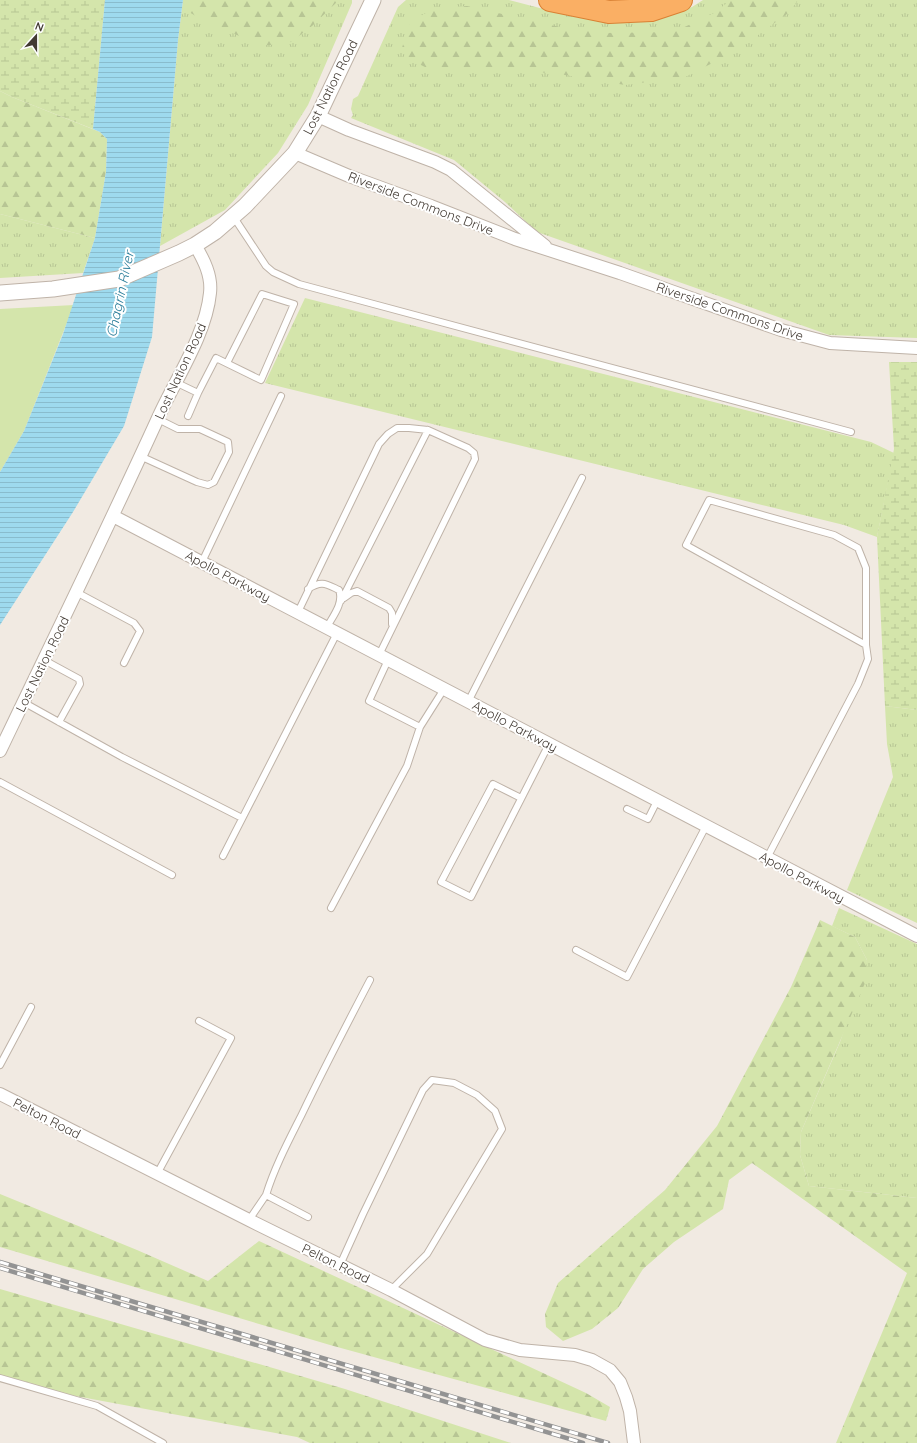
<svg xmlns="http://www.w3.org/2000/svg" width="917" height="1443" font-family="Quicksand,sans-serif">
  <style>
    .grass { fill: url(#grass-tufts) }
    .forest { fill: url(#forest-firs) }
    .wetland { fill: url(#wetland-marsh) }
    .park { fill: #d4e5ab }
    .water { fill: url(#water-rules) }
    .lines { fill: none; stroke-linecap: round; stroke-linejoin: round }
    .service-casing { stroke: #bfb3a8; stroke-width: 8 }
    .minor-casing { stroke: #bfb3a8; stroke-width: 14 }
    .tertiary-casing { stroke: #bfb3a8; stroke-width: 17 }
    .motorway-casing { stroke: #d98134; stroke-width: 24 }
    .service { stroke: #fff; stroke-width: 6 }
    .minor { stroke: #fff; stroke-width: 12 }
    .tertiary { stroke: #fff; stroke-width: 15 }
    .motorway { stroke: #faaf64; stroke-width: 22 }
    .rail-casing { stroke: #939393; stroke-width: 4.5 }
    .rail { stroke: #fff; stroke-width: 3; stroke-dasharray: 9; stroke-linecap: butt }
    .labels { text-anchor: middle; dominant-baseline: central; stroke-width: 4; stroke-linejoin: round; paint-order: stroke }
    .street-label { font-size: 13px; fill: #423a33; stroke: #fff }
    .water-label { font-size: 14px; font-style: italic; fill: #2d7f9b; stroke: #fff }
  </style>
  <defs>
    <pattern id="grass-tufts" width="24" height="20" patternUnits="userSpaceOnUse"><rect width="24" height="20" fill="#d4e5ab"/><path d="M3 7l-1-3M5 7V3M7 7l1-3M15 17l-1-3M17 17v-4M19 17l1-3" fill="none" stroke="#b7c594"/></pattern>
    <pattern id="forest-firs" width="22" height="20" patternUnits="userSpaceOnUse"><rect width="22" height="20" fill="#d4e5ab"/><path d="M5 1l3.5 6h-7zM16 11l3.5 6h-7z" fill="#b7c594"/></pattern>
    <pattern id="wetland-marsh" width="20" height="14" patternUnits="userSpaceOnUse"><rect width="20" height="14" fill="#d4e5ab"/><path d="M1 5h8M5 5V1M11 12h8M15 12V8" fill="none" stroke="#b7c594"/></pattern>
    <pattern id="water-rules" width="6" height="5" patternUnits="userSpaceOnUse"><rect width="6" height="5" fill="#9edaee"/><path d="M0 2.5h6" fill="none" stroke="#89bccd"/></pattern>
  </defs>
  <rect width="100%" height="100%" fill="#f1eae2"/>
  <!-- grass -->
  <path class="grass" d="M183,0h169v3l-44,102 -30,48 -53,57 -65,36 18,-206z
    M406,0h103l46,12 69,10 40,-5 28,-10 11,-7h214v338l-88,-3 -292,-103 -32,-30 -51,-42 -103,-42 2,-3 -2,-6 2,-10 5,-3 40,-89z
    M0,214l95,24 -12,35 -83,5z
    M305,298l566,144 23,11 -17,84 -33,-12 -579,-142z
    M885,706l32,4v213l-70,-33 46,-113 -6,-33z
    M839,908l78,36v254l-108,-12 -9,-31 1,-23 39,-90 27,-82 -12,-23 -23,-11z"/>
  <!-- forest -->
  <path class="forest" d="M189,0h150l-27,26 -21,16 -28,4 -57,-24 -17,-10z
    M731,0h67l-7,11 -55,40 -51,26 -60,8 -66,-11 -58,-5 -74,-1 -18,-9 -8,-8 9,-29 23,-13 34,-3 93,21 44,6 70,-1 40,-19z
    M0,91l12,6 88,35 7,7 -1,33 -11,66 -95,-24z
    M820,920l35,17 12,23 -2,23 -64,149 -1,23 9,31 108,12v245h-81l71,-170 -155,-110 -23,17 -6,29 -49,33 -31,27 -25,39 -26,21 -29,12 -17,-14 -1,-13 13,-31 107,-93 52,-64 74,-139z
    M0,1194l137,56 71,31 51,-40 327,152 24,14 -4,14 -276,-76 -330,-98z
    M0,1289l345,100 166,54h-201l-13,-6 -297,-55z"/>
  <!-- wetland -->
  <path class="wetland" d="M0,0h105l-12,129 -81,-32 -12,-6z
    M889,362h28v348l-32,-4 -8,-169 17,-88z"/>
  <!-- park -->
  <path class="park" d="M74,305l-50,126 -24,41v-163z"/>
  <!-- water -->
  <path class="water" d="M105,0h78l-5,40 -26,297 -28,89 -51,86 -73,113v-153l24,-41 39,-97 32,-96 11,-66 1,-33 -7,-7 -7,-3z"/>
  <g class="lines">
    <!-- service casing -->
    <g class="service-casing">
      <path id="service" d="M233,216l33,50 7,6 26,12 552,148
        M175,382l23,11 18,-35 45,22 33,-76 -32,-10 -35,69
        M188,416l10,-23
        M140,456l57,26 11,3 6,-3 15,-30 -1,-10 -28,-13h-22l-20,-10
        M202,562l79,-166
        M308,589c14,-9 18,-5 31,1 5,13 -6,26 -12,37
        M76,592l58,31 6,8 -16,32
        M344,598l7,-5 6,-2 32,17 3,5v11
        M341,601l87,-171
        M298,612l81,-168 9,-10 9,-6h12l19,2 40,18 6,5 1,6 -96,196
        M44,660l35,19 1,5 -21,38
        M388,660l-19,41 51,26 24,-38
        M23,702l99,55 120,61
        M468,702l114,-224
        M0,782l172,93
        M521,798l-28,-14 -52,98 30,15 78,-153
        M627,809l21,10 9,-18
        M223,856l114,-223
        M767,858l91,-174 10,-25 -2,-14 -180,-100 23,-45 125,35 24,13 8,20v77
        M331,908l76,-142 13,-39
        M576,950l51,27 79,-151
        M0,1065l31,-58
        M157,1174l74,-136 -32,-17
        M266,1195c9,-29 23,-55 36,-81 22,-46 45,-90 68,-134
        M249,1220l17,-25 42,22
        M340,1265l23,-51 60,-124 9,-10 22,3 23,12 18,16 7,18 -75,125 -36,36
        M0,1378l97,28 66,37"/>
    </g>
    <!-- minor casing -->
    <g class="minor-casing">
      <path id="minor" d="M318,116l31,14 86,32 16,8 94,76
        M295,153l54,23 82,30 84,33 105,34 161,57 49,13 87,5
        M113,516l804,420
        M0,751c53,-111 107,-221 158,-333 17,-38 48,-83 52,-125 2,-17 -6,-33 -15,-48
        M0,1094l249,126 142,70 94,50 35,10 55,5 17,5 18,10 10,12 6,15 4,14 4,32"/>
    </g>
    <!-- tertiary casing -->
    <g class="tertiary-casing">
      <path id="tertiary" d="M0,293l53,-4 66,-10 60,-26 16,-8 20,-13 30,-26 50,-53 23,-37 55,-116"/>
    </g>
    <!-- motorway casing -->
    <g class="motorway-casing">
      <path id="motorway" d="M550,0l59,12 42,-2 30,-10"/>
    </g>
    <!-- service -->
    <use href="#service" class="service"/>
    <!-- minor -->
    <use href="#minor" class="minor"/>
    <!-- tertiary -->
    <use href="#tertiary" class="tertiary"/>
    <!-- motorway -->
    <use href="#motorway" class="motorway"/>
    <!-- rail casing -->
    <g class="rail-casing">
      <path id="rail" d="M0,1262l608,181
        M0,1268l583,175"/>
    </g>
    <!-- rail -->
    <use href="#rail" class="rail"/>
  </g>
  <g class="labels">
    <!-- street labels -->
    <g class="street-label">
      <text transform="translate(330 87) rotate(-63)">Lost Nation Road</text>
      <text transform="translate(421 203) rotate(21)">Riverside Commons Drive</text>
      <text transform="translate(730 311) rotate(19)">Riverside Commons Drive</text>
      <text transform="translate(180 371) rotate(-65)">Lost Nation Road</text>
      <text transform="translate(228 576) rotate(28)">Apollo Parkway</text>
      <text transform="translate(42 664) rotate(-64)">Lost Nation Road</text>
      <text transform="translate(515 726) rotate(28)">Apollo Parkway</text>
      <text transform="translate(802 877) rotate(28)">Apollo Parkway</text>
      <text transform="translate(47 1118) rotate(27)">Pelton Road</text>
      <text transform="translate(336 1263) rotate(26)">Pelton Road</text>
    </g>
    <!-- water labels -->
    <g class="water-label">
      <text transform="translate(120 294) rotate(-78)">Chagrin River</text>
    </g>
  </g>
  <!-- north arrow -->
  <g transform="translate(36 36) rotate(21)" stroke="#ffffff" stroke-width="3" paint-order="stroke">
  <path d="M0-3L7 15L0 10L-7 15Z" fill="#423a33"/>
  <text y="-6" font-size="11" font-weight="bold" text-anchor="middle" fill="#423a33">N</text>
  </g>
</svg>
